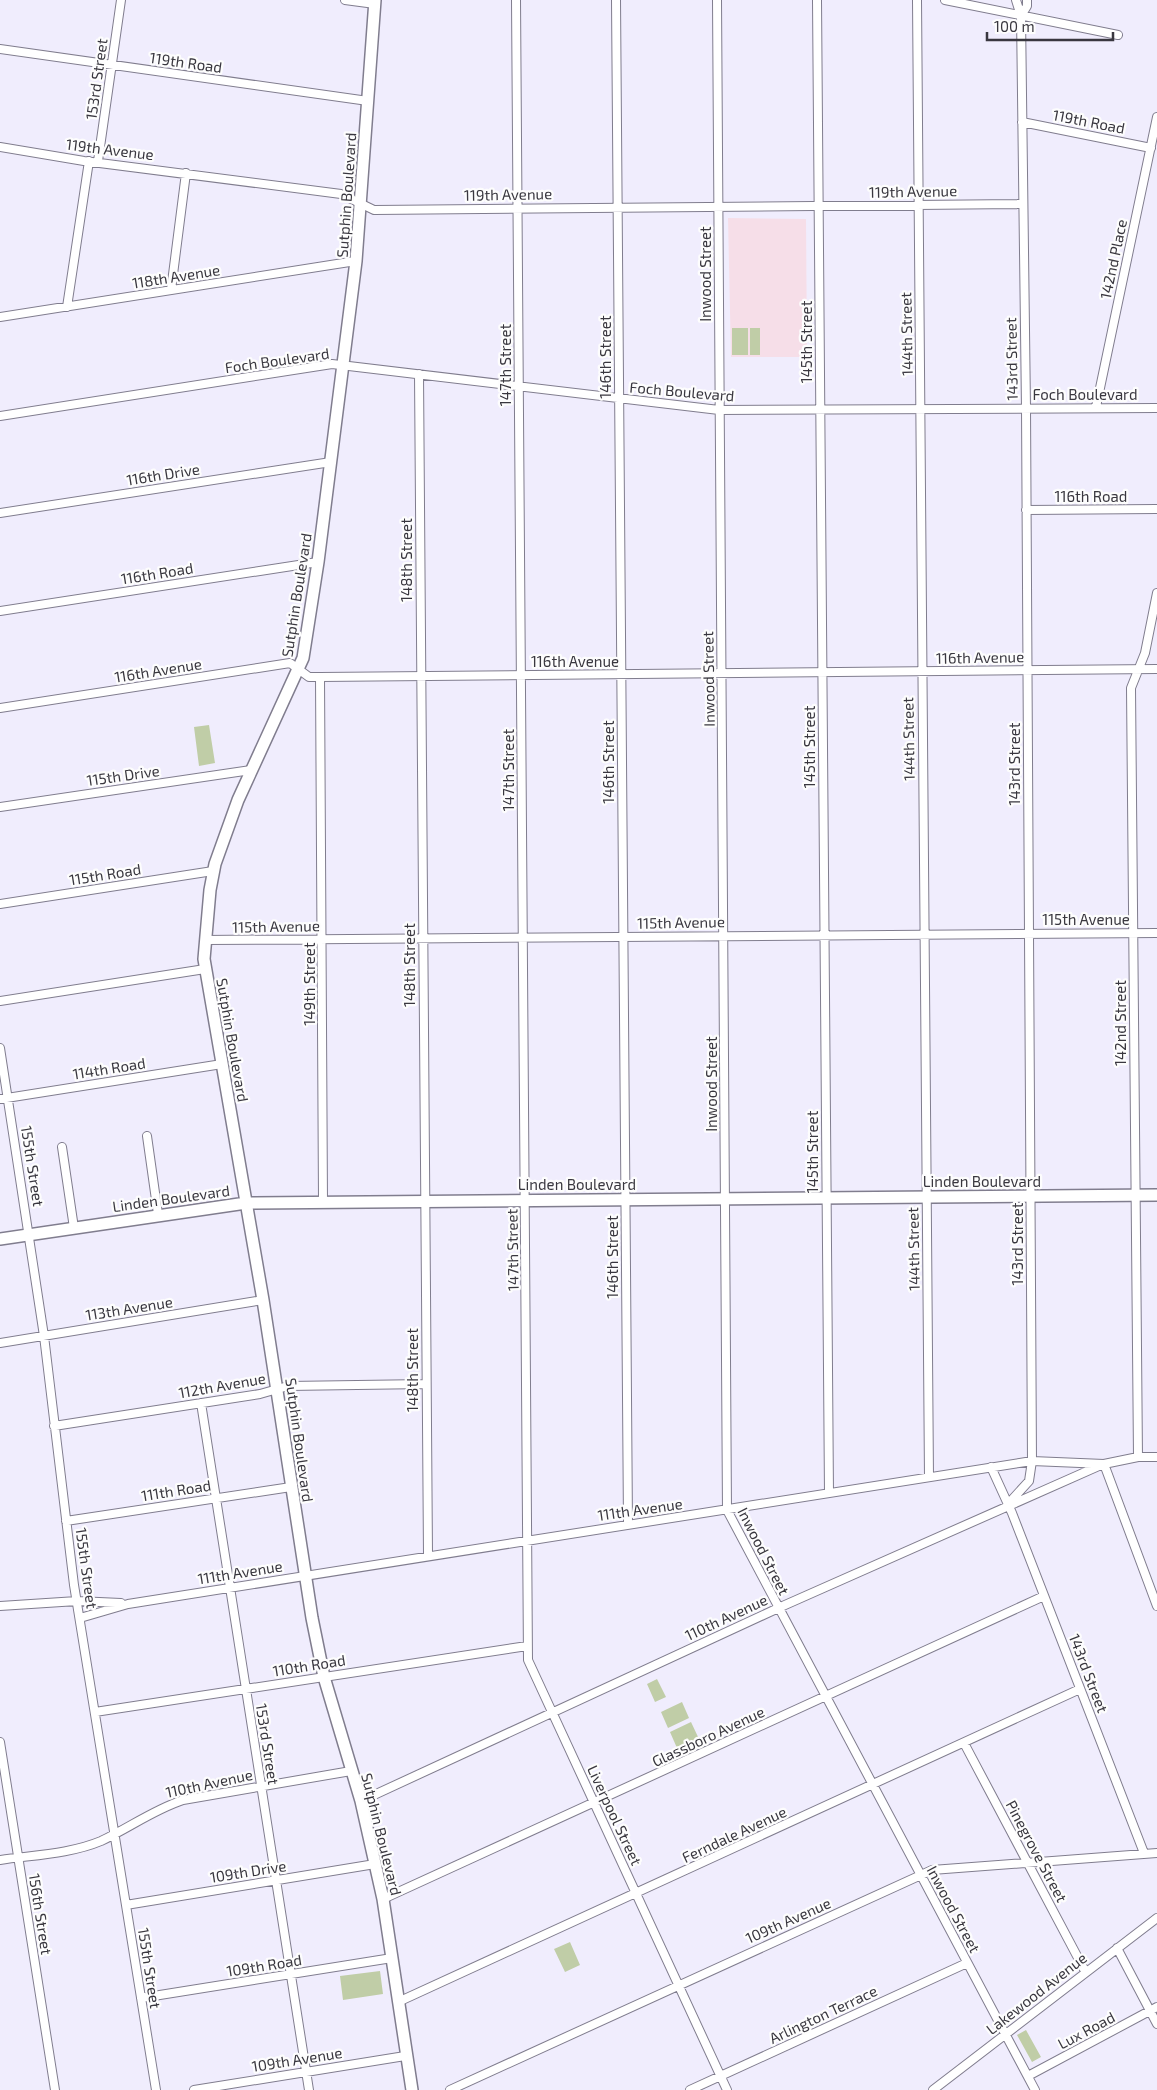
<svg xmlns="http://www.w3.org/2000/svg" width="1157" height="2090" font-family="'Exo 2',sans-serif">
  <style>
    .education { fill: #f6dee8 }
    .green { fill: #c0cda7 }
    .lines { fill: none; stroke-linecap: round; stroke-linejoin: round }
    .street-casing { stroke: #807d8e; stroke-width: 10 }
    .secondary-casing { stroke: #807d8e; stroke-width: 14 }
    .street { stroke: #fff; stroke-width: 8 }
    .secondary { stroke: #fff; stroke-width: 11 }
    .labels { text-anchor: middle; dominant-baseline: central; stroke-width: 4.5; stroke-linejoin: round; paint-order: stroke }
    .street-label { font-size: 15px; fill: #39373f; stroke: #fdfdfd }
  </style>
  <rect width="100%" height="100%" fill="#f0edfd"/>
  <!-- education -->
  <path class="education" d="M728,218l78,1 1,138h-76z"/>
  <!-- green -->
  <path class="green" d="M732,328h16v27h-16z
    M750,328h10v27h-10z
    M209,725l6,38 -16,3 -5,-39z
    M657,1679l9,18 -11,5 -8,-18z
    M682,1702l7,16 -21,10 -7,-16z
    M691,1722l8,17 -22,9 -7,-16z
    M570,1942l10,23 -15,7 -11,-23z
    M380,1971l3,23 -40,6 -3,-24z
    M1026,2030l15,27 -9,5 -15,-27z"/>
  <g class="lines">
    <!-- street casing -->
    <g class="street-casing">
      <path id="street" d="M345,0l30,4
        M516,0l12,1660 199,430
        M616,0l12,1524
        M717,0l10,1510 308,580
        M817,0l12,1493
        M917,0l12,1477
        M945,0l173,35
        M1021,16l6,-10v-6
        M0,49l368,52
        M1022,122l129,26
        M0,147l84,14 257,33 33,16 649,-6
        M98,161l23,-161
        M171,290l15,-117
        M67,307l22,-146
        M0,317l356,-56
        M419,374l9,1181
        M1096,407l61,-290
        M0,416l332,-52 387,46 438,-2
        M1026,510l131,-1
        M0,513l331,-51
        M0,611l318,-49
        M320,677l3,524
        M0,708l290,-45 19,14h11l837,-8
        M0,807l251,-37
        M0,904l213,-33
        M205,940l952,-7
        M0,1001l205,-32
        M0,1048l44,288 30,249 82,505
        M0,1099l222,-35
        M147,1136l11,78
        M62,1147l12,81
        M0,1343l263,-43
        M201,1403l108,687
        M54,1426l206,-32 28,-8 138,-2
        M1138,1457l-7,-769 14,-35 12,-60
        M1104,1464l53,142
        M991,1467l21,46 132,340
        M1008,1504l21,-23 3,-20 -6,-1053 -5,-392 -5,-16
        M66,1521l225,-34
        M0,1606l77,-5 44,2
        M80,1618l48,-14 904,-143 72,3 34,-7h19
        M95,1712l432,-66
        M0,1742l55,348
        M964,1743l121,228
        M361,1801l424,-196 316,-140
        M0,1860c33,-5 70,-6 101,-19 28,-13 52,-31 82,-41l168,-29
        M383,1899l661,-303
        M126,1905l249,-41
        M1117,1948l40,76
        M141,1998l251,-40
        M398,2002l682,-313
        M1028,2076l129,-69
        M194,2090l211,-34
        M450,2090l482,-220 225,-17
        M690,2090l277,-127
        M933,2090l224,-172"/>
    </g>
    <!-- secondary casing -->
    <g class="secondary-casing">
      <path id="secondary" d="M375,0l-19,261 -38,301 -15,96 -65,142 -23,64 -5,26 -6,69 59,341 49,318 12,59 37,124 22,98 29,191
        M0,1239l246,-36 911,-8"/>
    </g>
    <!-- street -->
    <use href="#street" class="street"/>
    <!-- secondary -->
    <use href="#secondary" class="secondary"/>
  </g>
  <g class="labels">
    <!-- street labels -->
    <g class="street-label">
      <text transform="translate(186 62) rotate(8)">119th Road</text>
      <text transform="translate(96 79) rotate(-82)">153rd Street</text>
      <text transform="translate(1089 121) rotate(11)">119th Road</text>
      <text transform="translate(110 149) rotate(7)">119th Avenue</text>
      <text transform="translate(913 191) rotate(-1)">119th Avenue</text>
      <text transform="translate(508 194) rotate(-1)">119th Avenue</text>
      <text transform="translate(346 195) rotate(-86)">Sutphin Boulevard</text>
      <text transform="translate(1113 259) rotate(-78)">142nd Place</text>
      <text transform="translate(705 274) rotate(-90)">Inwood Street</text>
      <text transform="translate(176 276) rotate(-9)">118th Avenue</text>
      <text transform="translate(906 334) rotate(-91)">144th Street</text>
      <text transform="translate(806 342) rotate(-90)">145th Street</text>
      <text transform="translate(605 357) rotate(-90)">146th Street</text>
      <text transform="translate(1011 359) rotate(-91)">143rd Street</text>
      <text transform="translate(277 360) rotate(-8)">Foch Boulevard</text>
      <text transform="translate(505 365) rotate(-90)">147th Street</text>
      <text transform="translate(682 391) rotate(5)">Foch Boulevard</text>
      <text x="1085" y="394">Foch Boulevard</text>
      <text transform="translate(163 474) rotate(-9)">116th Drive</text>
      <text x="1091" y="496">116th Road</text>
      <text transform="translate(406 560) rotate(-90)">148th Street</text>
      <text transform="translate(157 573) rotate(-9)">116th Road</text>
      <text transform="translate(296 595) rotate(-81)">Sutphin Boulevard</text>
      <text transform="translate(980 657) rotate(-1)">116th Avenue</text>
      <text x="575" y="661">116th Avenue</text>
      <text transform="translate(158 670) rotate(-9)">116th Avenue</text>
      <text transform="translate(708 679) rotate(-91)">Inwood Street</text>
      <text transform="translate(908 739) rotate(-91)">144th Street</text>
      <text transform="translate(809 747) rotate(-90)">145th Street</text>
      <text transform="translate(608 762) rotate(-90)">146th Street</text>
      <text transform="translate(1014 764) rotate(-90)">143rd Street</text>
      <text transform="translate(508 770) rotate(-90)">147th Street</text>
      <text transform="translate(123 775) rotate(-8)">115th Drive</text>
      <text transform="translate(105 874) rotate(-9)">115th Road</text>
      <text x="1086" y="919">115th Avenue</text>
      <text transform="translate(681 922) rotate(-1)">115th Avenue</text>
      <text transform="translate(276 926) rotate(-1)">115th Avenue</text>
      <text transform="translate(409 965) rotate(-90)">148th Street</text>
      <text transform="translate(309 984) rotate(-90)">149th Street</text>
      <text transform="translate(1120 1023) rotate(-90)">142nd Street</text>
      <text transform="translate(233 1040) rotate(80)">Sutphin Boulevard</text>
      <text transform="translate(109 1068) rotate(-9)">114th Road</text>
      <text transform="translate(711 1084) rotate(-90)">Inwood Street</text>
      <text transform="translate(812 1152) rotate(-90)">145th Street</text>
      <text transform="translate(33 1166) rotate(81)">155th Street</text>
      <text x="982" y="1181">Linden Boulevard</text>
      <text x="577" y="1184">Linden Boulevard</text>
      <text transform="translate(171 1198) rotate(-8)">Linden Boulevard</text>
      <text transform="translate(1017 1244) rotate(-90)">143rd Street</text>
      <text transform="translate(913 1249) rotate(-91)">144th Street</text>
      <text transform="translate(512 1250) rotate(-91)">147th Street</text>
      <text transform="translate(612 1257) rotate(-90)">146th Street</text>
      <text transform="translate(129 1308) rotate(-9)">113th Avenue</text>
      <text transform="translate(412 1370) rotate(-90)">148th Street</text>
      <text transform="translate(222 1385) rotate(-10)">112th Avenue</text>
      <text transform="translate(300 1440) rotate(82)">Sutphin Boulevard</text>
      <text transform="translate(176 1490) rotate(-9)">111th Road</text>
      <text transform="translate(640 1509) rotate(-8)">111th Avenue</text>
      <text transform="translate(764 1551) rotate(63)">Inwood Street</text>
      <text transform="translate(87 1568) rotate(82)">155th Street</text>
      <text transform="translate(240 1572) rotate(-9)">111th Avenue</text>
      <text transform="translate(726 1617) rotate(-25)">110th Avenue</text>
      <text transform="translate(309 1665) rotate(-9)">110th Road</text>
      <text transform="translate(1089 1673) rotate(69)">143rd Street</text>
      <text transform="translate(708 1736) rotate(-25)">Glassboro Avenue</text>
      <text transform="translate(268 1744) rotate(81)">153rd Street</text>
      <text transform="translate(209 1783) rotate(-12)">110th Avenue</text>
      <text transform="translate(615 1815) rotate(65)">Liverpool Street</text>
      <text transform="translate(382 1834) rotate(76)">Sutphin Boulevard</text>
      <text transform="translate(734 1834) rotate(-25)">Ferndale Avenue</text>
      <text transform="translate(1037 1851) rotate(62)">Pinegrove Street</text>
      <text transform="translate(248 1871) rotate(-9)">109th Drive</text>
      <text transform="translate(954 1909) rotate(62)">Inwood Street</text>
      <text transform="translate(41 1914) rotate(81)">156th Street</text>
      <text transform="translate(788 1920) rotate(-24)">109th Avenue</text>
      <text transform="translate(264 1965) rotate(-9)">109th Road</text>
      <text transform="translate(150 1968) rotate(81)">155th Street</text>
      <text transform="translate(1036 1993) rotate(-38)">Lakewood Avenue</text>
      <text transform="translate(823 2014) rotate(-25)">Arlington Terrace</text>
      <text transform="translate(1086 2030) rotate(-28)">Lux Road</text>
      <text transform="translate(297 2059) rotate(-9)">109th Avenue</text>
    </g>
  </g>
  <!-- scale -->
  <path d="M987 32v8h126v-8" fill="none" stroke="#39373f" stroke-width="2.5"/>
  <text x="994" y="32" font-size="15" fill="#39373f" stroke="#fdfdfd" stroke-width="4" paint-order="stroke">100 m</text>
</svg>
